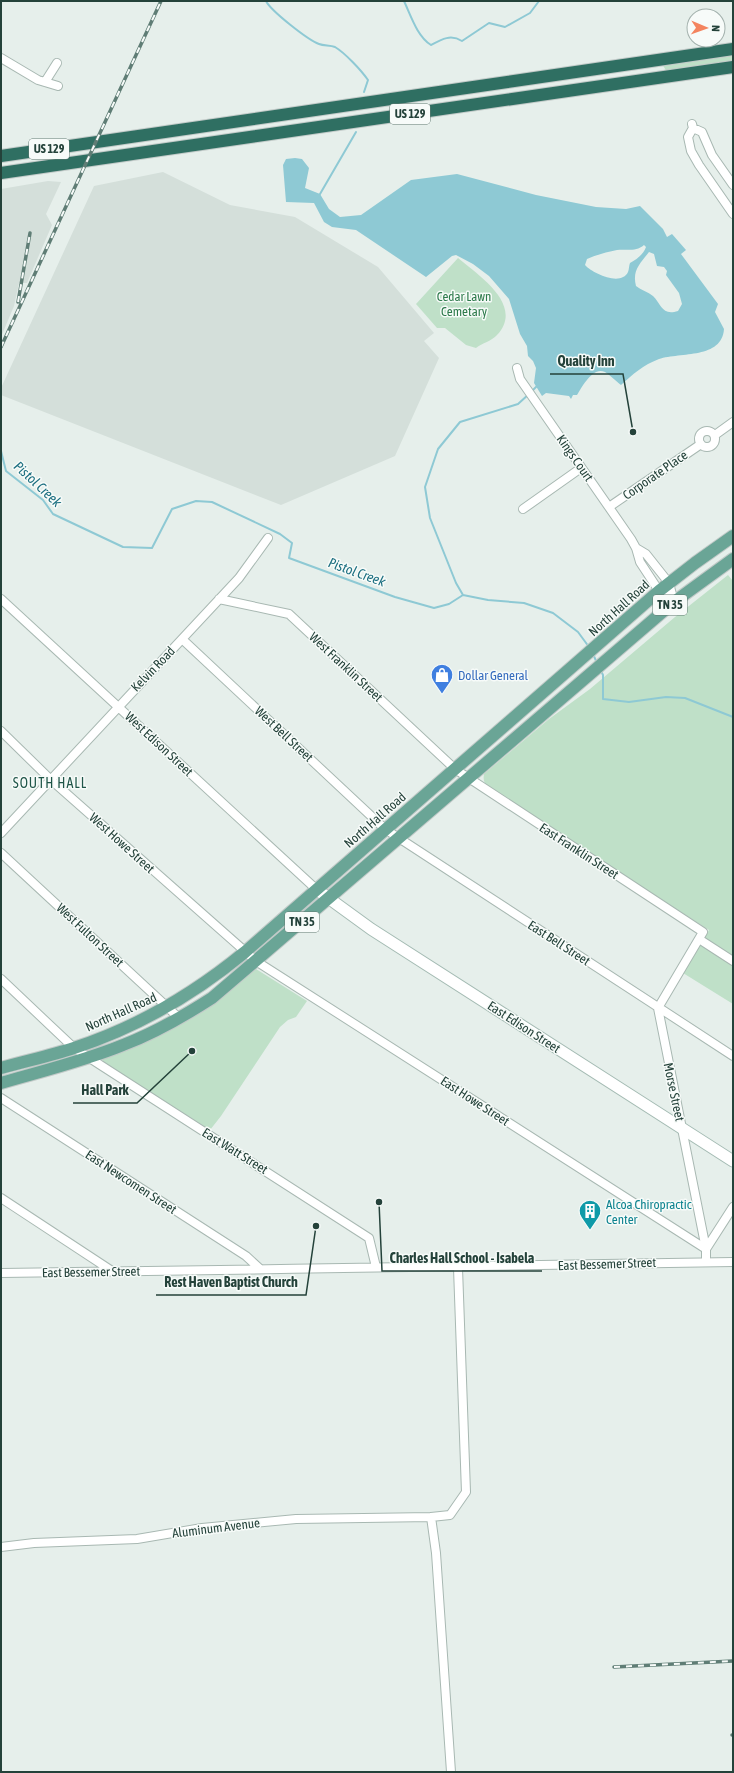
<svg xmlns="http://www.w3.org/2000/svg" width="734" height="1773" font-family="'Asap Condensed',sans-serif">
  <style>
    .built { fill: #d4dfda }
    .green { fill: #bfe0c8 }
    .water { fill: #8ec9d4; fill-rule: evenodd }
    .lines { fill: none; stroke-linecap: round; stroke-linejoin: round }
    .stream { stroke: #8ec9d4; stroke-width: 2 }
    .street-casing { stroke: #a8b8b2; stroke-width: 10 }
    .secondary-casing { stroke: #a4bbb3; stroke-width: 13 }
    .primary-casing { stroke: #c2cac8; stroke-width: 14 }
    .highway-casing { stroke: #c2cac8; stroke-width: 14 }
    .street { stroke: #fff; stroke-width: 8 }
    .secondary { stroke: #fff; stroke-width: 11 }
    .primary { stroke: #6aa596; stroke-width: 12 }
    .highway { stroke: #2f6f62; stroke-width: 12 }
    .rail-casing { stroke: #5f7d75; stroke-width: 3.5 }
    .rail { stroke: #f7fbf9; stroke-width: 2; stroke-dasharray: 6; stroke-linecap: butt }
    .labels { text-anchor: middle; dominant-baseline: central; stroke-width: 3; stroke-linejoin: round; paint-order: stroke }
    .shield { fill: #f7fbf9; stroke: #637a73; stroke-width: 1 }
    .shield-label { font-size: 12px; font-weight: bold; fill: #24423a }
    .park-label { font-size: 13px; fill: #2d7a4b; stroke: #f7fbf9 }
    .street-label { font-size: 13px; fill: #24423a; stroke: #f7fbf9 }
    .shop-label { font-size: 13px; fill: #366cbe; stroke: #f7fbf9; text-anchor: start }
    .culture-label { font-size: 13px; fill: #0d838f; stroke: #f7fbf9; text-anchor: start }
    .water-label { font-size: 14px; font-style: italic; fill: #1c6f80; stroke: #f7fbf9 }
    .neighbourhood-label { font-size: 14px; letter-spacing: 1px; fill: #1f5548; stroke: #f7fbf9 }
    .leader { fill: none; stroke: #24423a; stroke-width: 1.5 }
    .callout-dot { fill: #24423a; stroke: #f7fbf9; stroke-width: 1.5 }
    .callout-label { font-size: 14px; text-anchor: middle; font-weight: bold; fill: #24423a; stroke: #f7fbf9; stroke-width: 3; stroke-linejoin: round; paint-order: stroke }
  </style>
  <rect width="100%" height="100%" fill="#e6efeb"/>
  <!-- built -->
  <path class="built" d="M163,172l67,33 65,12 83,50 56,66 -10,8 15,17 -44,98 -114,49 -280,-110v-7l93,-202z
    M48,181l13,1 -15,32 6,11 -25,58h-8l-5,23 -13,31v-148z"/>
  <!-- green -->
  <path class="green" d="M733,53v9l-66,10 -5,-8z
    M458,258c20,17 67,47 39,77 -5,6 -15,8 -21,13l-10,-3 -21,-17h-8l-21,-24z
    M728,575l5,6v423l-50,-31 26,-43 -221,-142c-4,-5 -5,-8 -4,-14l65,-55 41,-30 85,-72z
    M256,969l51,32 -11,16 -8,3 -8,7 -59,89 -11,14 -107,-68v-4l140,-79z"/>
  <!-- water -->
  <path class="water" d="M295,158l7,1 7,9 -4,20 15,6 9,15 11,8 21,-2 50,-35 46,-6 79,21 60,12 30,2 14,-3 23,23 4,8 5,-3 14,16 -5,4 37,50 -3,8 9,17c-2,30 -43,23 -65,30 -16,6 -26,15 -38,26 -5,-4 -11,-10 -16,-13 -12,-6 -23,15 -28,23h-4l-2,4 -2,-3 -23,-3 -4,3 -8,-13 2,-15 -3,-7 -5,-5 -1,-10 -7,-12 -11,-35 -20,-23 -16,-12 -17,-9 -4,1 -26,21 -70,-47 -24,-3 -8,-5 -10,-19 -28,-1 -3,-37 3,-6zM644,245l2,2c-3,8 -9,12 -16,16 -1,2 -1,7 -2,9 -7,15 -36,1 -43,-7l2,-6c9,-4 20,-7 30,-9 10,-1 19,2 27,-5zM649,252l5,2 3,12 7,1 3,4 -1,4 13,18 3,11 -4,7c-16,5 -16,-6 -25,-15 -5,-4 -12,-6 -17,-10 -4,-16 4,-22 13,-34z"/>
  <g class="lines">
    <!-- stream -->
    <path class="stream" d="M266,1c5,10 42,39 53,43 5,2 11,1 16,3 10,6 26,23 33,33l-4,12
      M404,1c7,15 13,35 27,44 11,-6 20,-11 31,-4l27,-18 16,4 25,-14 9,-12
      M320,194l36,-62
      M532,391l5,-5
      M1,451l5,20 37,29 10,14 70,33 29,1 20,-39 24,-8 16,1 68,32 12,9 -3,15 106,39 39,11 15,-4 14,-9 25,5 36,3 29,10 25,19 11,15
      M463,595l-7,-12 -26,-65 -5,-31 13,-38 22,-27 58,-18 11,-10
      M593,654l4,9
      M601,671l2,4v24l26,3 37,-5 19,1 48,19"/>
    <!-- street casing -->
    <g class="street-casing">
      <path id="street" d="M1,58l37,22 20,6
        M45,82l12,-19
        M692,124l1,4 9,4 10,23 21,30
        M693,128l-5,9 3,14 8,14 34,49
        M517,368l3,11 111,160 5,9 4,14 19,29 15,11
        M699 439a8 8 0 1 1 16 0a8 8 0 1 1-16 0Z
        M715,435l18,-13
        M609,507l92,-63
        M523,509l58,-41
        M636,548l10,6 23,29 5,19
        M1,599l315,290
        M219,599l70,15 166,155 248,163 -45,76 48,241v13
        M182,639l203,190 348,227
        M1,731l49,48 206,182 450,288 27,-42
        M1,833l238,-255 29,-40
        M1,853l178,165
        M699,939l34,22
        M1,979l73,69 295,190 7,29
        M1,1098l245,158 13,12
        M1,1198l111,73
        M1,1273c244,-4 488,-6 732,-11
        M431,1517l5,36 15,219
        M1,1547l33,-4 103,-4 65,-11 94,-9 135,-2 19,-2 16,-23 -8,-224"/>
    </g>
    <!-- secondary casing -->
    <g class="secondary-casing">
      <path id="secondary" d="M316,889l55,40 362,232"/>
    </g>
    <!-- primary casing -->
    <g class="primary-casing">
      <path id="primary" d="M1,1068c24,-7 49,-12 73,-20 64,-21 120,-54 171,-96l414,-361 36,-28 38,-27
        M1,1083c41,-12 83,-22 122,-38 32,-12 61,-29 89,-47l462,-396 59,-43"/>
    </g>
    <!-- highway casing -->
    <g class="highway-casing">
      <path id="highway" d="M1,156l732,-107
        M1,173l732,-106"/>
    </g>
    <!-- street -->
    <use href="#street" class="street"/>
    <!-- secondary -->
    <use href="#secondary" class="secondary"/>
    <!-- primary -->
    <use href="#primary" class="primary"/>
    <!-- highway -->
    <use href="#highway" class="highway"/>
    <!-- rail casing -->
    <g class="rail-casing">
      <path id="rail" d="M18,302l12,-69
        M1,347l160,-346
        M614,1667l119,-6
        M732,1735h1"/>
    </g>
    <!-- rail -->
    <use href="#rail" class="rail"/>
  </g>
  <!-- icons -->
  <defs>
    <g id="shop-pin" transform="scale(1.15)"><path d="M0 17L-7.5 6A9.5 9.5 0 1 1 7.5 6Z" fill="#3f7fe0" stroke="#f7fbf9"/><path d="M-5-2.5h2.3a2.7 3.5 0 0 1 5.4 0H5L5.5 6h-11ZM-1.5-2.5h3a1.5 2.3 0 0 0-3 0Z" fill="#fff"/></g>
    <g id="building-pin" transform="scale(1.15)"><path d="M0 17L-7.5 6A9.5 9.5 0 1 1 7.5 6Z" fill="#0f9aa8" stroke="#f7fbf9"/><path d="M-4-6H4V6H1V3H-1V6H-4ZM-2.5-4.3h1.7v1.8h-1.7ZM.8-4.3h1.7v1.8H.8ZM-2.5-1h1.7V.8h-1.7ZM.8-1h1.7V.8H.8Z" fill="#fff"/></g>
  </defs>
  <g fill-rule="evenodd">
    <use href="#shop-pin" x="442" y="675"/>
    <use href="#building-pin" x="590" y="1211"/>
  </g>
  <g class="labels">
    <!-- shield labels -->
    <g class="shield">
      <rect x="390" y="104" width="40" height="20" rx="3"/>
      <rect x="29" y="139" width="40" height="20" rx="3"/>
      <rect x="653" y="595" width="34" height="20" rx="3"/>
      <rect x="285" y="912" width="34" height="20" rx="3"/>
    </g>
    <g class="shield-label">
      <text x="410" y="114">US 129</text>
      <text x="49" y="149">US 129</text>
      <text x="670" y="605">TN 35</text>
      <text x="302" y="922">TN 35</text>
    </g>
    <!-- park labels -->
    <g class="park-label">
      <text x="464" y="296">Cedar Lawn<tspan x="464" dy="15">Cemetary</tspan></text>
    </g>
    <!-- street labels -->
    <g class="street-label">
      <text transform="translate(575 458) rotate(55)">Kings Court</text>
      <text transform="translate(655 475) rotate(-35)">Corporate Place</text>
      <text transform="translate(619 608) rotate(-42)">North Hall Road</text>
      <text transform="translate(346 667) rotate(43)">West Franklin Street</text>
      <text transform="translate(153 669) rotate(-46)">Kelvin Road</text>
      <text transform="translate(284 734) rotate(43)">West Bell Street</text>
      <text transform="translate(159 744) rotate(43)">West Edison Street</text>
      <text transform="translate(375 820) rotate(-41)">North Hall Road</text>
      <text transform="translate(122 843) rotate(42)">West Howe Street</text>
      <text transform="translate(579 851) rotate(33)">East Franklin Street</text>
      <text transform="translate(90 935) rotate(43)">West Fulton Street</text>
      <text transform="translate(559 943) rotate(33)">East Bell Street</text>
      <text transform="translate(121 1012) rotate(-24)">North Hall Road</text>
      <text transform="translate(524 1027) rotate(33)">East Edison Street</text>
      <text transform="translate(674 1092) rotate(78)">Morse Street</text>
      <text transform="translate(475 1101) rotate(33)">East Howe Street</text>
      <text transform="translate(235 1151) rotate(32)">East Watt Street</text>
      <text transform="translate(131 1182) rotate(33)">East Newcomen Street</text>
      <text transform="translate(607 1264) rotate(-2)">East Bessemer Street</text>
      <text transform="translate(91 1272) rotate(-1)">East Bessemer Street</text>
      <text transform="translate(216 1528) rotate(-7)">Aluminum Avenue</text>
    </g>
    <!-- shop labels -->
    <g class="shop-label">
      <text x="458" y="675">Dollar General</text>
    </g>
    <!-- culture labels -->
    <g class="culture-label">
      <text x="606" y="1204">Alcoa Chiropractic<tspan x="606" dy="15">Center</tspan></text>
    </g>
    <!-- water labels -->
    <g class="water-label">
      <text transform="translate(38 484) rotate(43)">Pistol Creek</text>
      <text transform="translate(357 572) rotate(20)">Pistol Creek</text>
    </g>
    <!-- neighbourhood labels -->
    <g class="neighbourhood-label">
      <text x="50" y="783">SOUTH HALL</text>
    </g>
  </g>
  <!-- callouts -->
  <path class="leader" d="M633 432L623 374H550M192 1051L137 1103H73M379 1202L382 1271H542M316 1226L306 1295H156"/>
  <g class="callout-dot">
    <circle cx="633" cy="432" r="4"/>
    <circle cx="192" cy="1051" r="4"/>
    <circle cx="379" cy="1202" r="4"/>
    <circle cx="316" cy="1226" r="4"/>
  </g>
  <g class="callout-label">
    <text x="586" y="366">Quality Inn</text>
    <text x="105" y="1095">Hall Park</text>
    <text x="462" y="1263">Charles Hall School - Isabela</text>
    <text x="231" y="1287">Rest Haven Baptist Church</text>
  </g>
  <!-- border -->
  <rect width="734" height="1773" fill="none" stroke="#24423a" stroke-width="4"/>
  <!-- north arrow -->
  <g transform="translate(706 28) rotate(92)"><circle r="19" fill="#f7fbf9" stroke="#a3b1ad"/>
  <path d="M0-3L7 15L0 10L-7 15Z" fill="#f4845f"/>
  <text y="-6" font-size="11" font-weight="bold" text-anchor="middle" fill="#24423a">N</text>
  </g>
</svg>
